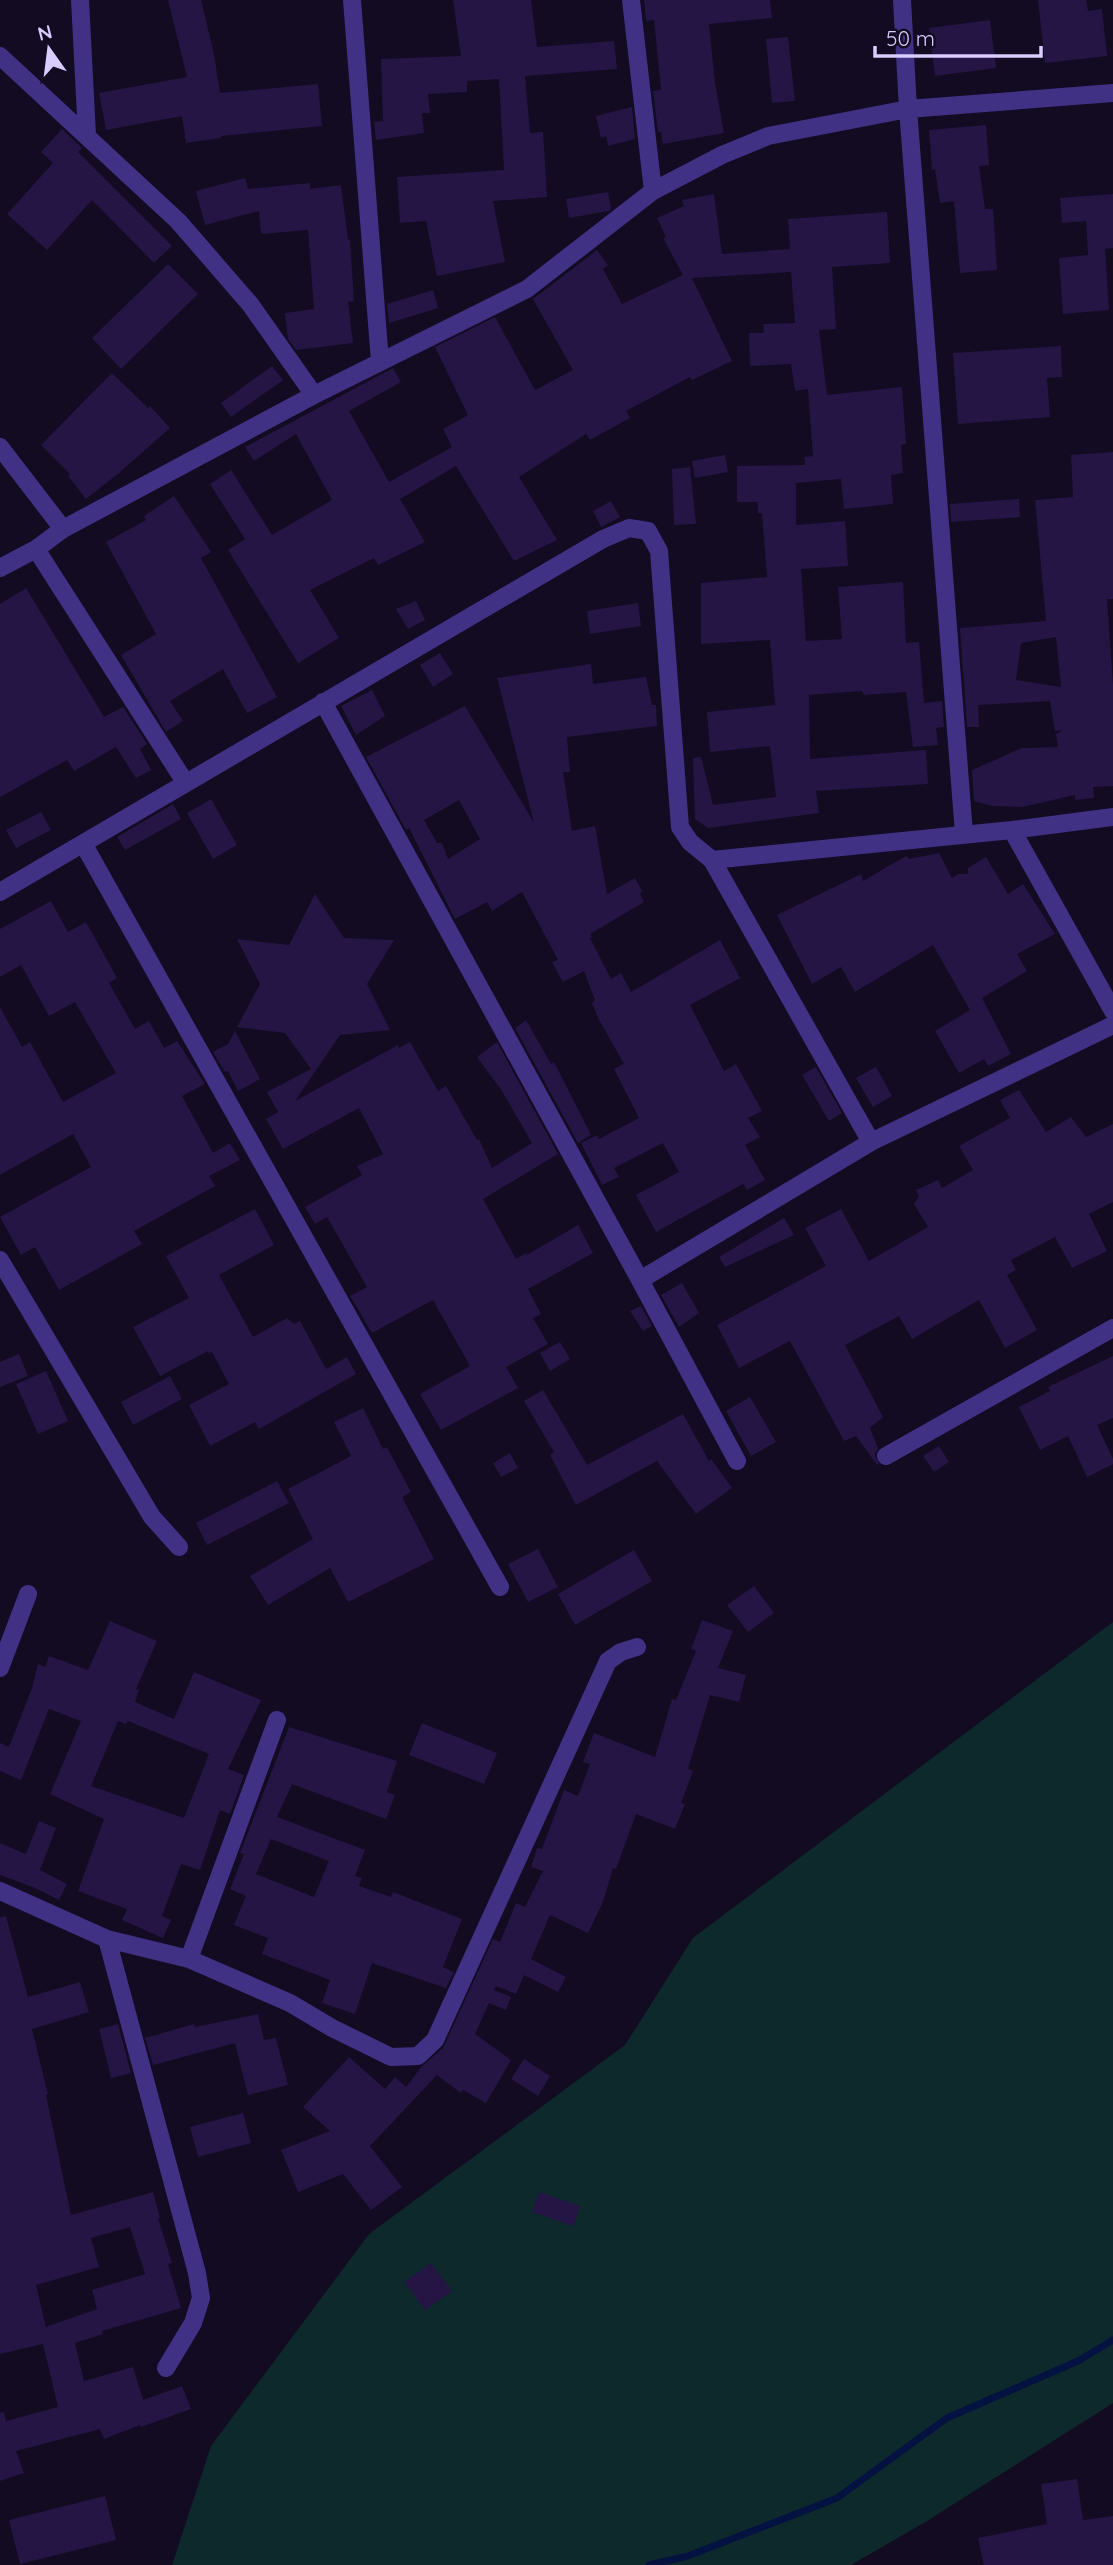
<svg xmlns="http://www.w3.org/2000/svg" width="1113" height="2565" font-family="Quicksand,sans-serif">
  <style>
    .green { fill: #0d292c }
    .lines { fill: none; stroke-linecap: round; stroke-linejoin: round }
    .stream { stroke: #051241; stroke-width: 7 }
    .building { fill: #251544; fill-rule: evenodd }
    .street { stroke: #403185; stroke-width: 18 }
  </style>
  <rect width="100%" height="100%" fill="#120b22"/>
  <!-- green -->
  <path class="green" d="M1113,1622v781l-186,118 -76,44h-679l39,-119 158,-212 256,-189 68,-107z"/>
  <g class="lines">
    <!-- stream -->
    <path class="stream" d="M649,2565l39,-9 149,-58 110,-80 131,-57 35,-21"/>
  </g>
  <!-- building -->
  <path class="building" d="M168,0h33l13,54 6,39 98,-9 4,42 -101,10v2l-35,5 -4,-27 -76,14 -7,-37 88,-16z
    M453,0h78l6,47 77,-6 3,28 -92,7 5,57 13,-1 4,65 -54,4 12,61 -68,14 -11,-55 -26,2 -3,-46 107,-7 -5,-91 -32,2v11l-39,2 2,19h-8l2,20 -48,7 -2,-18 9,-1 -2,-62 80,-3z
    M644,0h126l2,18 -63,6 6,59 9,50 -61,11 -2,-12h-3l-5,-41 8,-1 -7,-70 -8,1z
    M1038,0h48l2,11 14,-2 5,47 -62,7z
    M990,20l6,48 -61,8 -6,-48z
    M788,37l7,64 -23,2 -6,-64z
    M632,107l3,32 -27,7 -2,-10 -5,2 -5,-22z
    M986,125l3,40 -10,1 6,43h8l4,61 -37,3 -6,-72 -14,2 -5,-34 -3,1 -3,-40z
    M62,129l20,19 -4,4 94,94 -18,17 -62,-63 -45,50 -40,-36 46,-51 -12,-11z
    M245,178l3,11 62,-6v6l31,-4 7,55h2l4,61 -6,1 5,41 -57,7 -8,-11 -3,-26 29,-4 -6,-79 -47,4 -2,-23 -54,14 -9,-34z
    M608,192l3,17 -2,2 -40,7 -3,-19z
    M714,194l8,60 68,-5 -2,-30 99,-7 3,51 -58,4 4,62 -17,1 8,65 75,-8 4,57 -5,1 2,28 -12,2 2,29 -49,5 -3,-30 -45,4v42l49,-4 3,45 -47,3 5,72 36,-2 -4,-52 65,-5 3,61 13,-1 5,61 18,-2 2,26 -8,1 2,17 -25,2 -7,-55 -42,3 -2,-4 -53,4 1,64 116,-9 2,34 -112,7 3,22 -111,15 -13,-9 -2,-61 8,-1 12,48 63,-8 -6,-51 -60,6 -3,-40 68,-7 -5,-65 -69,4v-61l66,-6 -5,-64h-4v-11h-21v-36l68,-1 -1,-8 9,-1 -5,-67 -13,2 -4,-27 -41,2 -1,-33h15l-1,-9 32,-1 -4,-51 -99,6 40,83 -40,19 -2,-3 -64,34 4,7 -40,22 -4,-6 -67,43 38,63 -43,21 -58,-95 -56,33 25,43 -47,23 -4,-7 -64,32 29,48 -41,25 -70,-113 17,-11 -35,-55 21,-14 41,65 60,-35 -36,-66 -42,27 -9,-14 148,-79 8,14 -52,29 40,71 63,-35 -9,-18 25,-14 -33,-68 60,-30 40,73 38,-20 -40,-71 64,-49 11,15 -5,4 19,35 61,-29 -20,-37 3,-1 -9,-19 27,-12 -2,-6z
    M1113,194v54l-8,1 4,61 -46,4 -4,-56 29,-3 -2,-34 -24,2 -2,-25z
    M168,264l30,30 -77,75 -29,-31z
    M433,290l5,18 -49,15 -2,-19z
    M1061,346l1,31 -15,1 3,39 -92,7 -5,-71z
    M272,366l11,14 -52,37 -10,-14z
    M112,373l36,35 2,-2 20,22 -51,45 -33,26 -18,-23 2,-2 -29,-29z
    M1113,452v147h-6l6,86v101l-20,1 1,11 -19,2v-5l-53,12 -30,-1 -18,-5 -2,-31 50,-22 36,-1 -2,-13 7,-4 -8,1 -5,-30 -72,4 1,22h-12l-7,-99 86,-7 -11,-121 38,-3 -2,-42zM1056,637l5,50 -45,-7 5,-37z
    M725,455l3,17 -33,6 -3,-17z
    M690,467l6,57 -22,1 -2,-56z
    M174,496l37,56 -10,6 76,139 -30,16 -24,-44 -53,32 13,20 -17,11 -45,-77 35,-21 -50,-92 40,-22 -2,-4z
    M1019,499l1,18 -69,5 -1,-18z
    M611,501l9,16 -19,10 -8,-16z
    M26,588l78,129 19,-10 24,37 -7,5 11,21 -15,8 -20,-31 -42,24 -7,-11 -67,37v-193z
    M416,601l9,19 -17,9 -12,-20z
    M638,603l3,23 -51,8 -3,-23z
    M440,653l13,21 -20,13 -13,-22z
    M591,664l2,20 53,-7 6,28h4l1,21 -90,11 3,35h-7l9,59 23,-5 12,68 28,-16 7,13 -2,3 4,8 -54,32 2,3 -2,1 21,41 10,-6 10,19 89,-52 20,38 -50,27 34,66 12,-7 26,47 -14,7 12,19 -15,8 20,35 -18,10 -4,-6 -87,48 -20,-37 43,-23 -16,-29 -49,25 5,9 -17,8 -21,-42 16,-8 2,4 40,-21 -25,-49 10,-5 -26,-46 -6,-15 3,-3 -11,-29 -21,11 -11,-20 6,-2 -36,-68 -30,19 -5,-9 -32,17 -46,-91 -3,2 -40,-73 99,-51 69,117 -37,-145zM459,800l21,39 -32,20 -6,-16h-5l-13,-23z
    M372,690l13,26 -29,19 -15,-29z
    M211,799l26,46 -24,14 -26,-46z
    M173,804l8,15 -56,31 -8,-13z
    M41,812l10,18 -35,18 -10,-18z
    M939,853l13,25 6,-4h10v-6l18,-11 22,37 15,-10 32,50 -38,20 10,17 -45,27 29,56 -23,12 -4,-7 -25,14 -24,-42 35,-21 -37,-65 -78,47 -14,-25 -29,17 -35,-69 84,-41 2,7 43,-25 3,3z
    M315,894l29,44 50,2 -27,44 23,46 -50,5 -45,66 103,-56 1,3 11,-6 28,49 8,-5 31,54 2,-1 13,29 40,-25 -30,-52 -25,-34 20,-15 61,112 -75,45 33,60 10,-6 1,2 51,-30 15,28 -65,36 13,25 -8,4 15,26 -42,23 12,21 -77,42 -21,-36 50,-28 -37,-66 -61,33 -22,-37 17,-9 -40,-70 -12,7 -10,-17 57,-32 -5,-9 26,-12 -24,-46 -76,41 -17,-30 12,-7 -11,-20 44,-23 -26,-36 -48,-6 23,-43 -23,-45 52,6z
    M51,901l17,31 18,-10 31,56 -8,5 26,46 14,-8 15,27 13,-7 28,43 -23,12 31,57 17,-10 10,17 -31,16 6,10 -81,45 8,13 -83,46 -24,-43 -14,8 -21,-38 91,-50 -18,-33 -73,41v-168l22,40 8,-5 33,60 53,-29 -41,-71 -26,14 -28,-51 -21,12v-48z
    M526,1020l25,44 3,-2 37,73 -13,8 -63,-115z
    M235,1031l25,48 -22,12 -10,-20 -3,1 -12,-20 15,-8z
    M816,1067l26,46 -13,8 -27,-46z
    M876,1067l16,29 -19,11 -17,-29z
    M1019,1090l27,42 25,-15 15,20 27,-13v78l-24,12 18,37 -35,17 -17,-31 -44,23 5,10 -9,5 30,55 -32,18 -26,-48 -67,39 -13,-23 -54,29 38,72 -13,11 8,20 -3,7 4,9 -2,1 -21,-29 -12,5 -54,-100 -51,27 -22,-43 109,-59 -21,-38 36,-19 28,52 59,-34 -14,-23 5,-7 -3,-7 22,-10 4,8 31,-18 -14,-24 51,-28 -10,-18z
    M255,1209l19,36 -55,30 34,62 34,-19 7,6 6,-3 26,48 21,-12 9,17 -97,55 -4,-7 -45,24 -21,-41 40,-21 -17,-32 -3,1 -1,-2 -48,25 -27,-49 56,-29 -23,-42z
    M784,1218l10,17 -69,32 -6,-10z
    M682,1283l17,30 -20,14 -18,-32z
    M641,1306l11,20 -9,5 -13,-20z
    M560,1342l10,17 -20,12 -10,-18z
    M19,1354l9,22 -28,11v-25z
    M1113,1356v62l-16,7 16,34v5l-26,13 -19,-41 -28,14 -21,-43 31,-16 -2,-4z
    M46,1371l22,50 -30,13 -22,-50z
    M170,1376l12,23 -49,26 -12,-23z
    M543,1390l44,75 96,-51 26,47 2,-2 21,29 -36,26 -39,-53 -81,44 -26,-50 4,-3 -30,-51z
    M750,1397l26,45 -25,14 -25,-45z
    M363,1408l20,41 4,-2 24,45 -9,5 32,62 -86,43 -18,-34 -62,37 -18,-29 63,-37 -25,-50 63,-33 -17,-34z
    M939,1446l10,16 -15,10 -11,-16z
    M510,1453l8,15 -17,9 -8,-14z
    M277,1481l12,22 -82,42 -11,-22z
    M538,1549l20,38 -30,15 -20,-38z
    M634,1550l18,31 -77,44 -17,-31z
    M754,1586l20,27 -26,19 -21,-27z
    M702,1620l31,11 -15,37 28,7 -7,27 -29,-7 -22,74 5,2 -12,32 4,1 -10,25 -39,-15 -20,55 -3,-1 -10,34 -15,31 -38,-18 -19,44 35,18 -8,15 -34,-17 -8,19 -20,-8 -2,4 17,7 -5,13 -17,-7 -14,31 36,26 -25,43 -23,-13 -2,3 -24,-18 -67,71 32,41 -31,23 -28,-36 -45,18 -17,-42 49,-19 -27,-24 46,-50 36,32 10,-12 11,10 16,-21 21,-18 50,-109 7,3 16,-39 9,4 18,-36 -12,-4 6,-19 5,1 22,-59 14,6 12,-32 -7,-2 11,-29 61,24 17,-58 4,1 20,-49 -5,-2z
    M110,1621l47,20 -21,48 3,1 -4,12 39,17 20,-47 67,28 -33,69 16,6 -14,39 -10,-4 -20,60 -19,-6 -19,52 9,4 -8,18 -41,-18 5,-11 -49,-18 26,-72 -54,-25 31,-73 -32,-12 -28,71 -21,-9v-28l9,4 23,-59 6,-24 7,3 4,-11 39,14zM118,1721l8,3 2,-3 81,33 -25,64 -93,-32z
    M422,1723l75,30 -13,31 -75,-29z
    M289,1727l108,34 -10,31 8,3 -9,24 -94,-35 -15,33 88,33 -10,26 7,2 -3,8 32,11 2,-5 69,27 -19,48 11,5 -8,16 -74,-25 -17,51 -33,-11 8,-23 -68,-26 6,-16 -34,-13 12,-29 -16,-7 14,-35 -4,-1zM271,1839l58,22 -15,36 -58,-23z
    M39,1821l17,7 -16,42 27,14 -8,16 -24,-12 -35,-13v-32l26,11z
    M6,1916l22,81 52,-15 9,30 -57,17 16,65 -2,1 25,120 82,-23 7,26h-2l14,45 -4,1 13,44 -79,23 1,3 -28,9 9,38 49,-14 10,33 39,-14 9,23 -50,18 -1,-2 -36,14 -4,-10 -84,22 8,22 -24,8v-68l4,-1 2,9 52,-14 -15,-63 -43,10v-437zM130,2227l15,47 -53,16 5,19 -51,18 -10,-42 63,-18 -8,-29z
    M258,2014l6,26 12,-2 12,47 -40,10 -13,-52 -82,22 -8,-27 49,-14 1,3z
    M118,2024l13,49 -20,5 -12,-49z
    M524,2059l26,17 -12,20 -27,-17z
    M243,2113l8,30 -53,14 -8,-30z
    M539,2192l41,14 -6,20 -42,-14z
    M431,2263l21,28 -27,19 -21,-28z
    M1077,2479l6,41 30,-4v49h-129l-6,-27 69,-14 -6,-40z
    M105,2496l11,44 -96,24 -11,-44z"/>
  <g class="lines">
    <!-- street -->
    <path class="street" d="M80,0l7,135
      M352,0l28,362
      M631,0l22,191
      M902,0l6,109 56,725
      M0,56l178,165 72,83 64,91
      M0,447l63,82
      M36,549l149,233
      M0,568l36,-19 27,-20 251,-134 213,-106 126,-98 69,-36 46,-19 140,-27 205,-16
      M323,702l317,578 231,-138 242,-117
      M1012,830l101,181
      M84,845l416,742
      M712,860l300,-30 101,-13
      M0,892l603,-353 26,-11 19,3 11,20 21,276 10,15 22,18 159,282
      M0,1260l152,257 27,30
      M640,1280l97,181
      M886,1456l227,-128
      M0,1668l28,-74
      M0,1891l107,48 82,20 101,44 42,25 59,29 27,-1 17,-16 173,-379 13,-9 16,-5
      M107,1939l90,334 4,25 -8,25 -27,45
      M189,1959l88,-239"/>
  </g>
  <!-- north arrow -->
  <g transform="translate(49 49) rotate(346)" stroke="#120b22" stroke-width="5" paint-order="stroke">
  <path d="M0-5L12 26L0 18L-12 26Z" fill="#d9ccff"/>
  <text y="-10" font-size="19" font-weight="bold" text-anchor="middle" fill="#d9ccff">N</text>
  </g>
  <!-- scale -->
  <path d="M875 46v10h166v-10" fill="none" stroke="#d9ccff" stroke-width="3.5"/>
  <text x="886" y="46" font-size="21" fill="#d9ccff" stroke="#120b22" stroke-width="5" paint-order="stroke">50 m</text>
</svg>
